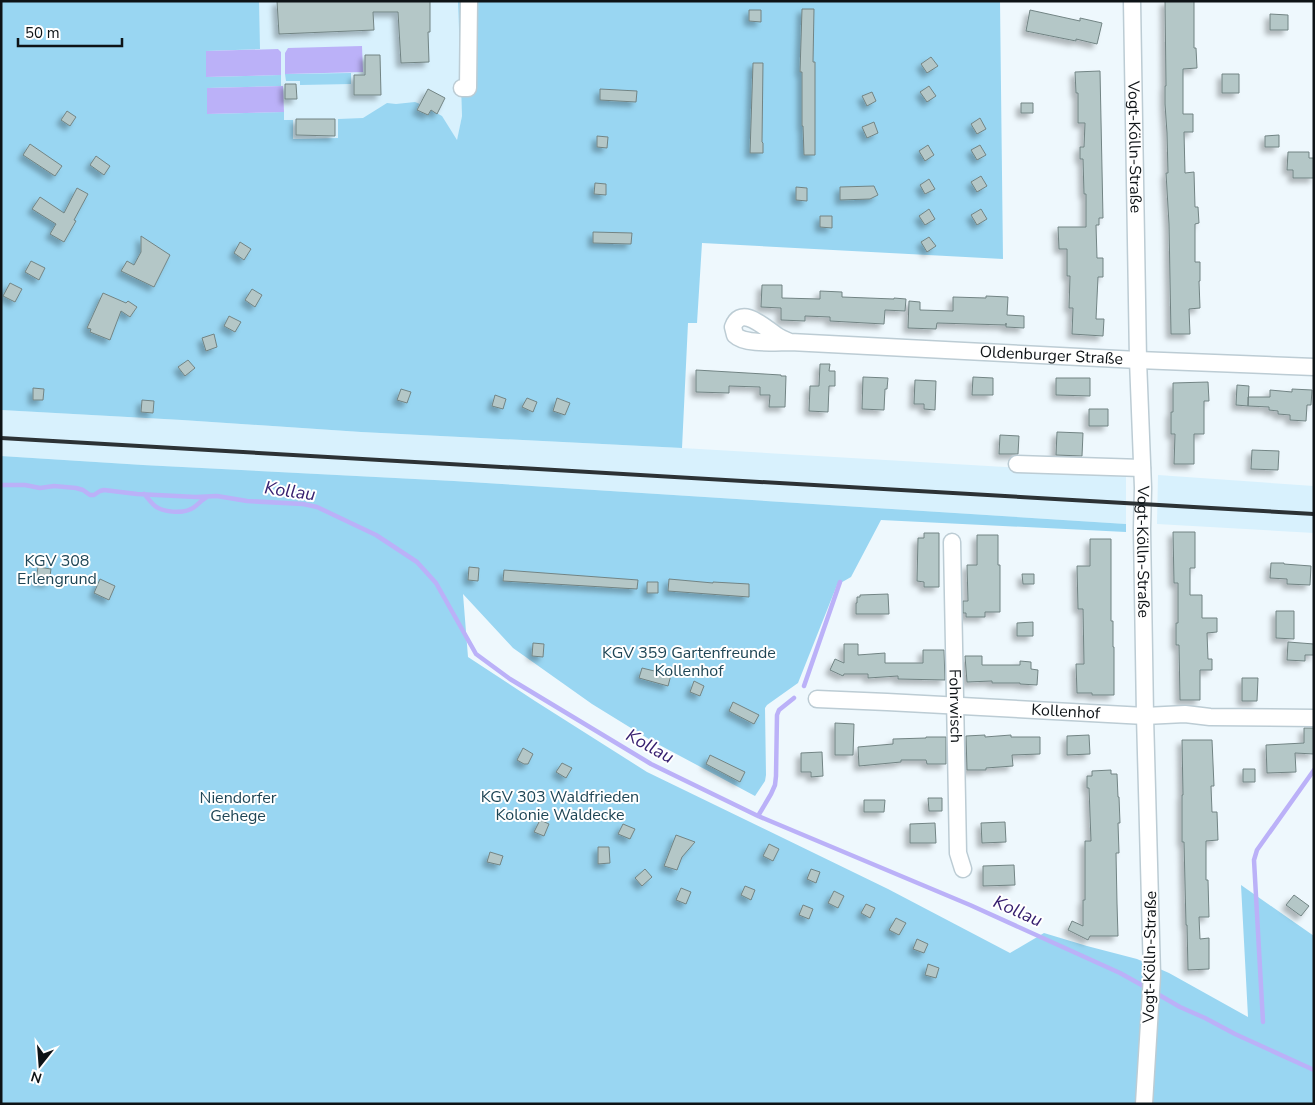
<svg xmlns="http://www.w3.org/2000/svg" width="1315" height="1105" font-family="'Nunito Sans',sans-serif">
  <style>
    .built { fill: #d8f1fd }
    .green { fill: #99d6f2 }
    .water { fill: #bbb1f8 }
    .lines { fill: none; stroke-linecap: round; stroke-linejoin: round }
    .stream { stroke: #bbb1f8; stroke-width: 4.5 }
    .building { fill: #b4c7c7; stroke: #728484; filter: url(#shadow) }
    .minor-casing { stroke: #bcccd4; stroke-width: 19 }
    .minor { stroke: #fff; stroke-width: 16 }
    .rail { stroke: #2c3235; stroke-width: 4 }
    .labels { text-anchor: middle; dominant-baseline: central; stroke-width: 4; stroke-linejoin: round; paint-order: stroke }
    .street-label { font-size: 16px; fill: #0e1316; stroke: #fff }
    .park-label { font-size: 16px; fill: #1e4555; stroke: #fff }
    .water-label { font-size: 18px; font-style: italic; fill: #372070; stroke: #fff }
  </style>
  <defs>
    <filter id="shadow"><feDropShadow dx="-4.5" dy="4.5" stdDeviation="2.5" flood-color="#0004"/></filter>
  </defs>
  <rect width="100%" height="100%" fill="#eef8fd"/>
  <!-- built -->
  <path class="built" d="M223,1h235l4,115 -5,25 -119,-22v19l-45,1v-19l-93,1 6,-103z
    M1,410l181,10 179,12 321,16 444,26v50l-672,-43 -311,-16 -142,-9z
    M1158,475l156,11v47l-157,-9z"/>
  <!-- green -->
  <path class="green" d="M1,1h258l1,48 -54,2 1,26 74,-2v11l-74,2v26l77,-2v8h9v19l45,-1v-19l25,-1 24,-15 9,1 19,-2 5,2 -3,5 14,1 11,6 15,24 5,-24 -4,-115h542l3,258 -301,-16 -5,80h-9l-6,125 -321,-16 -179,-12 -181,-10z
    M351,73v11l-51,1v-4h-14l-1,-7z
    M1,456l142,9 311,16 672,43v8l-245,-12 -30,57 -14,8 -39,98 -31,22 -2,3 1,67 -1,6 -10,15 -103,-55 -60,-37 -79,-56 -50,-54 5,63 67,44 112,71 241,117 122,64 34,-20 43,13 50,13 32,14 79,44 -7,-132 73,51v168h-1313z"/>
  <!-- water -->
  <path class="water" d="M362,46l1,26 -78,2v-21l3,-5z
    M278,49l3,3v23l-75,2v-26z
    M283,86l1,26 -77,2v-26z"/>
  <g class="lines">
    <!-- stream -->
    <path class="stream" d="M1,485h24l15,3 14,-2 22,2 7,2 7,5h4l6,-4 4,-1 33,4 59,3 21,-1 30,5 56,3 14,3 59,28 41,27 19,21 40,71 34,25 141,85 107,52 212,89 150,68 27,15
      M144,494c4,4 7,9 11,12 8,6 26,8 36,3 5,-2 10,-9 16,-12
      M804,686l36,-104
      M758,816l13,-22 4,-9 1,-9 1,-61 2,-5 15,-12
      M1154,992l26,15 25,11 30,16 79,36
      M1263,1022l-9,-162 3,-10 57,-80"/>
  </g>
  <!-- building -->
  <path class="building" d="M277,1h153v31h-2l1,30 -28,1 -3,-51h-25l1,18 -95,4z
    M1165,1h29v47h2l1,20 -14,1v45h10v18h-9l1,41 9,-1 1,35h3l1,16 -4,1v38h5v19h-1l1,27 -11,1 1,25h-19l-2,-110 -3,-51h2l-1,-40 -2,-29v-18h1z
    M802,9h12l-1,53h2v93h-11l-1,-29h-1v-54h-2z
    M749,10h12v12l-12,-1z
    M1030,10l50,11v-3l22,5 -5,21 -21,-5v2l-50,-10z
    M1270,14l18,1v15h-18z
    M365,55h15l1,40h-27v-20h11z
    M931,57l7,9 -11,7 -6,-9z
    M753,63h10l-1,79 1,1v10h-13z
    M1100,71l3,147h-4v7h-3l1,33h6v19h-5l-2,42h8l-1,17 -31,-2 1,-26h-4l1,-32h-3v-27h-8l-1,-22h28v-33h-2l-1,-35h-3v-12h4l1,-24h-7v-30h-2l-1,-21z
    M1222,74h17v19h-17z
    M285,84h11l1,15h-12z
    M929,86l7,10 -9,6 -7,-10z
    M428,89l17,9 -8,16 -6,-4 -3,5 -11,-5z
    M600,89l37,2 -1,11 -36,-2z
    M872,92l4,9 -9,5 -5,-10z
    M1021,103h12v10h-12z
    M67,111l9,6 -6,9 -9,-6z
    M980,118l6,11 -9,5 -6,-10z
    M296,119h39v17l-39,-1z
    M874,122l4,11 -11,5 -5,-11z
    M1279,135v12h-14v-11z
    M597,136l11,1 -1,11 -10,-1z
    M30,144l32,22 -7,10 -32,-21z
    M928,145l6,10 -9,6 -6,-10z
    M980,145l6,10 -9,5 -6,-10z
    M1288,152h21v6h5v20h-21v-8h-6z
    M96,156l14,10 -6,9 -14,-10z
    M981,176l6,10 -10,6 -6,-10z
    M929,179l6,10 -10,5 -5,-9z
    M595,183l11,1v11l-12,-1z
    M874,186l4,9 -8,4 -30,1v-13z
    M796,187l11,1v13l-11,-1z
    M77,188l11,6 -14,26 2,1 -12,21 -14,-8 6,-10 -24,-15 8,-12 24,16z
    M929,209l6,10 -10,6 -6,-9z
    M981,209l6,10 -10,6 -6,-10z
    M820,216h12v12l-12,-1z
    M593,232l39,1 -1,11 -38,-1z
    M141,236l29,19 -16,32 -33,-16 6,-10 7,4 7,-13z
    M929,237l7,9 -9,6 -6,-10z
    M240,242l11,7 -7,11 -10,-7z
    M31,261l14,7 -6,12 -14,-8z
    M10,283l12,6 -7,13 -12,-6z
    M762,285h20v13l38,1v-8l22,1v5l52,2v-1l12,1 -1,12 -20,-1 -1,14 -54,-3v-4l-25,-1v5l-24,-1v-12l-20,-1z
    M252,289l10,6 -7,12 -10,-7z
    M103,293l23,10 2,-2 9,6 -7,10 -9,-6 -11,29 -20,-8 1,-3 -4,-1z
    M986,296l22,1 -1,18 17,1v12l-18,-1v-4v2l-69,-2 -1,6 -28,-1 1,-27 11,1v8l33,1v-14l33,1z
    M229,316l12,6 -6,10 -11,-6z
    M214,334l3,13 -11,4 -4,-13z
    M188,360l7,8 -10,8 -7,-9z
    M820,364h10l-1,7h6v15h-6l-1,26 -19,-1 1,-25h9z
    M696,370l85,5v1h5l-1,31h-16l1,-12h-10v-8l-31,-1v7l-33,-1z
    M863,377l25,1 -1,11h-2l-1,21 -22,-1z
    M973,377l20,1v17h-21z
    M1056,378h34v18l-34,-1z
    M915,380l21,1 -1,29 -11,-1v-5h-10z
    M1208,382l1,19h-5v33h-10v30h-20l1,-30h-4v-22h2v-29z
    M1237,385l12,1 -1,20 -12,-1z
    M33,388l11,1 -1,11h-10z
    M401,389l10,3 -4,11 -10,-3z
    M1292,389l20,1 -1,15h-4l-1,16 -16,-1v-5l-12,-1v-3l-9,-1v-3l-21,-1v-9h22v-7l22,2z
    M495,395l11,4 -3,10 -11,-3z
    M527,398l10,4 -4,10 -11,-5z
    M557,398l13,5 -5,12 -12,-4z
    M142,400l12,1 -1,12 -12,-1z
    M1089,409h19v17h-19z
    M1057,432l26,1 -1,23 -26,-1z
    M1000,435l19,1 -1,18h-19z
    M1252,450l27,1 -1,19 -27,-1z
    M1173,532h22v36h-5v27h12v23h15v14l-10,1 1,26h4v11h-12v30h-20l-1,-55h-3v-22h2v-40h-4z
    M924,533h15v54h-15v-5l-7,-1 1,-43h6z
    M977,535h21v30h2v47h-15v5h-19v-4h-3v-12h5l-1,-36h10z
    M1090,539h21v82h2v26h1v48h-22v-2h-15l-1,-29h8l-1,-55h-5l-1,-43h13z
    M1271,563h13v1l27,2 -1,19 -23,-1v-5l-17,-1z
    M38,567l13,2 -2,14 -13,-2z
    M469,567l10,1 -1,13 -10,-1z
    M504,570l134,10 -1,9 -134,-8z
    M1022,574h12v10h-11z
    M100,579l15,7 -6,14 -15,-7z
    M669,579l44,4v-1l36,2v13l-81,-6z
    M647,582h11v11h-11z
    M888,594l1,20h-33v-11h1v-6h3v-2z
    M1276,611h18v28l-18,-1z
    M1033,622v14h-16v-13z
    M1288,642l26,2v11h-9v6l-18,-1z
    M533,643l11,1 -1,13 -11,-1z
    M844,644h14v11l27,-2v10h38v-13h21l1,30 -47,-1v-3l-30,2v-4h-24l-1,2 -13,-6 5,-11 9,4z
    M965,656h17v9h38v-4l11,1v7l7,1 -1,15 -17,-1v-1h-28v-2l-25,1z
    M642,668l29,7 -3,11 -29,-8z
    M1242,678h16l-1,23h-15z
    M694,681l10,5 -4,10 -10,-4z
    M733,702l26,13 -5,9 -25,-13z
    M835,723l19,1 -1,31h-18z
    M1304,728h10v26l-19,-1 1,19 -29,1 -1,-28 38,-2z
    M985,735v2l26,-2v2h29v17l-28,1 1,11 -27,2v2h-19l-1,-34z
    M1089,735l1,19 -23,1v-19z
    M926,737h20v27h-19l-1,-4h-25v2l-42,4 -1,-19 35,-3v-5l33,-1z
    M1182,740h30l2,46h-3l1,26h5l1,28 -12,1v39h2l1,37h-10l1,22 9,-1v31l-21,1 -1,-45h-1l-2,-83h-2v-47h1z
    M523,748l10,6 -5,10h-4l-7,-4z
    M822,752l1,24 -12,1v-5h-10v-19z
    M710,755l35,17 -5,10 -34,-18z
    M562,763l10,5 -6,10 -10,-6z
    M1243,769h12v13h-12z
    M1111,770v4h6l1,23h1l1,26h-2l1,30h-3l1,50 1,33h-28l-2,4 -20,-10 4,-9 11,5v-26h2v-59h6l-2,-53h-2v-12h5v-5z
    M928,798h14v13h-13z
    M864,800h21l-1,12h-20z
    M540,820l9,4 -5,12 -10,-4z
    M1005,822l1,20 -24,1 -1,-20z
    M935,823l1,20h-26v-19z
    M623,824l12,5 -5,10 -12,-5z
    M676,835l19,7 -13,15 -5,13 -13,-4z
    M769,844l10,5 -6,12 -10,-5z
    M598,847h11l1,16 -12,1z
    M490,852l13,4 -3,9 -13,-3z
    M1014,865l1,20 -32,1v-20z
    M645,869l7,8 -10,9 -7,-8z
    M811,869l9,3 -4,11 -9,-4z
    M745,886l10,4 -4,10 -10,-5z
    M681,888l10,4 -5,12 -10,-4z
    M834,891l10,5 -6,12 -10,-5z
    M1294,895l15,11 -8,10 -15,-11z
    M866,904l9,4 -5,10 -9,-5z
    M803,905l10,4 -4,10 -10,-4z
    M896,918l10,5 -7,12 -10,-5z
    M917,939l11,5 -4,9 -11,-4z
    M928,964l11,4 -3,10 -11,-3z"/>
  <g class="lines">
    <!-- minor casing -->
    <g class="minor-casing">
      <g id="minor">
        <path id="s1" d="M1132,1l6,359 5,128 -1,41 3,187 7,259 -8,129"/>
        <path d="M462,88h6l1,-87"/>
        <path id="s2" d="M790,342c-14,0 -45,3 -55,-7l-2,-8c8,-23 32,1 43,8 4,3 9,5 14,7l348,18 176,7"/>
        <path d="M1017,464l125,4"/>
        <path id="s3" d="M952,542l6,311 5,16"/>
        <path id="s4" d="M817,699l70,3 258,14 40,-2 25,3 104,1"/>
      </g>
    </g>
    <!-- minor -->
    <use href="#minor" class="minor"/>
    <!-- rail -->
    <path class="rail" d="M1,438l1313,76"/>
  </g>
  <g class="labels">
    <!-- street labels -->
    <g class="street-label">
      <text stroke="none"><textPath href="#s1" startOffset="146">Vogt-Kölln-Straße</textPath></text>
      <text stroke="none"><textPath href="#s2" startOffset="395">Oldenburger Straße</textPath></text>
      <text stroke="none"><textPath href="#s1" startOffset="551">Vogt-Kölln-Straße</textPath></text>
      <text stroke="none"><textPath href="#s3" startOffset="164">Fohrwisch</textPath></text>
      <text stroke="none"><textPath href="#s4" startOffset="249">Kollenhof</textPath></text>
      <text transform="translate(1150 957) rotate(-89)">Vogt-Kölln-Straße</text>
    </g>
    <!-- park labels -->
    <g class="park-label">
      <text x="57" y="561">KGV 308<tspan x="57" dy="18">Erlengrund</tspan></text>
      <text x="689" y="653">KGV 359 Gartenfreunde<tspan x="689" dy="18">Kollenhof</tspan></text>
      <text x="560" y="797">KGV 303 Waldfrieden<tspan x="560" dy="18">Kolonie Waldecke</tspan></text>
      <text x="238" y="798">Niendorfer<tspan x="238" dy="18">Gehege</tspan></text>
    </g>
    <!-- water labels -->
    <g class="water-label">
      <text transform="translate(290 491) rotate(8)">Kollau</text>
      <text transform="translate(650 746) rotate(29)">Kollau</text>
      <text transform="translate(1018 911) rotate(24)">Kollau</text>
    </g>
  </g>
  <!-- border -->
  <rect width="1315" height="1105" fill="none" stroke="#0e1316" stroke-width="5"/>
  <!-- north arrow -->
  <g transform="translate(40 1065) rotate(197)" stroke="#ffffff" stroke-width="4" paint-order="stroke">
  <path d="M0-4L9 19L0 12L-9 19Z" fill="#0e1316"/>
  <text y="-8" font-size="14" font-weight="bold" text-anchor="middle" fill="#0e1316">N</text>
  </g>
  <!-- scale -->
  <path d="M18 38v8h104v-8" fill="none" stroke="#0e1316" stroke-width="2.5"/>
  <text x="25" y="38" font-size="15" fill="#0e1316" stroke="#ffffff" stroke-width="4" paint-order="stroke">50 m</text>
</svg>
